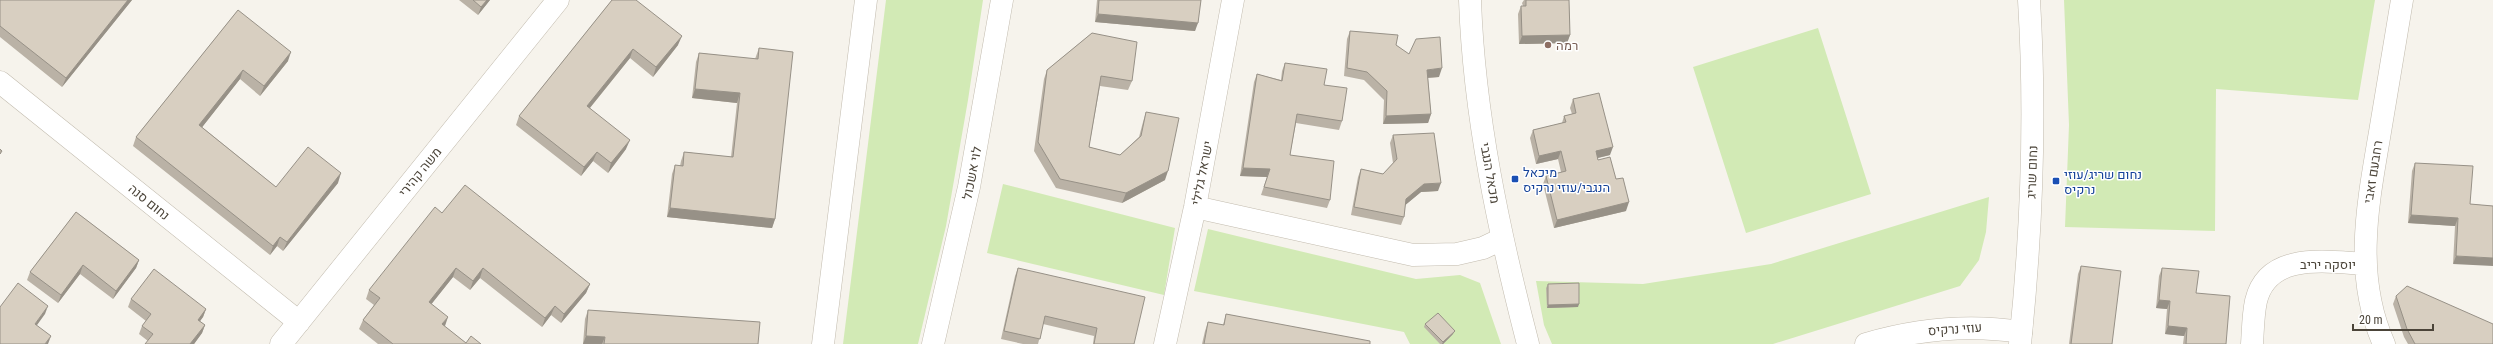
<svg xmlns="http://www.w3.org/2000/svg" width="2493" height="344" font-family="'Roboto Condensed',Heebo,sans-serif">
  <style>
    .green { fill: #d2eab5 }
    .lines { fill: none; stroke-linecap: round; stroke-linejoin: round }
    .minor-casing { stroke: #c2bbae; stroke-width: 23 }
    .tertiary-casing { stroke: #c2bbae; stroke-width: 23 }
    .minor { stroke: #fff; stroke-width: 22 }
    .tertiary { stroke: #fff; stroke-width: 22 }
    .wall { fill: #bab2a6 }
    .shaded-wall { fill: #979187 }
    .building { fill: #d8cfc1; stroke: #979187 }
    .education-dot { fill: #8d6e63; stroke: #fff; stroke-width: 1.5 }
    .transit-dot { fill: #1a4fb4; stroke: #fff; stroke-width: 1.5 }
    .labels { text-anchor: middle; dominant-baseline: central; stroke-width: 3; stroke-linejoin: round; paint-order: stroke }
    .education-label { font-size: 13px; fill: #785e54; stroke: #fff; text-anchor: start }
    .street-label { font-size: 13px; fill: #4b4439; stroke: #fff }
    .transit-label { font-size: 13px; fill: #164399; stroke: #fff; text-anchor: start }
  </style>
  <rect width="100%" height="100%" fill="#f6f3ec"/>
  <!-- green -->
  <path class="green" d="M886,0h97l-15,100 -22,126 -28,118h-75z
    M2064,0h311l-17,100 -142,-11 -1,142 -150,-4 4,-102z
    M1818,28l53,166 -125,39 -53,-166z
    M1003,184l172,44 -11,67 -177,-42z
    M1989,197l-3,35 -7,28 -19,26 -187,58h-221l-8,-19 -8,-44 107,3 128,-20z
    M1208,229l208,50 44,-4 20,8 21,61h-91l-6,-12 -210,-41z"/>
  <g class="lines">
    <!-- minor casing -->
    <g class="minor-casing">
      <path id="minor" d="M1470,0c4,116 29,232 58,344
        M0,82l299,240
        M1195,207l218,48 44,-1 26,-6 19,-9
        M281,344l277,-344
        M1165,344l30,-137 38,-207
        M1866,344c51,-15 102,-20 155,-12
        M2252,344c1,-14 1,-29 4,-43 12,-50 71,-39 109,-37
        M2384,344c-31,-69 -16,-141 -4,-212 7,-44 15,-88 22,-132"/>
    </g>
    <!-- tertiary casing -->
    <g class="tertiary-casing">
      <path id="tertiary" d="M823,344l43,-344
        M933,344l36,-157 33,-187
        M2020,344c12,-115 16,-229 9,-344"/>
    </g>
    <!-- minor -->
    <use href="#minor" class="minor"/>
    <!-- tertiary -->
    <use href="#tertiary" class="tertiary"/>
  </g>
  <!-- wall -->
  <path class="wall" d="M0,0h132l-70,87 -62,-50z
    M459,0h31l-12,15z
    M612,0l66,45 -25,32 -23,-19 -40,50 36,41 -18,24 -15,-12 -12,15 -65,-51 3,-9z
    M1097,0h104l-6,31 -100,-9z
    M1524,0h45l1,35 -3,8 -48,1 -1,-30 3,-8h2l-1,-3z
    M238,10l50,51 -28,35 -20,-17 -38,48 74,60 62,-4 -55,68 -6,-5 -7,9 -137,-109 3,-9z
    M1350,31l46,14 43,32 -11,1 3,36 -3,9 -45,1 1,-24 -20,-20 -20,-4 3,-37z
    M1092,33l40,48 -4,9 -28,-4 -11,61 31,8 19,-18 4,-15 3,-10 19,68 -43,23 -66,-15 -22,-37 10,-72 3,-9z
    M759,48l16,171 -3,9 -105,-11 5,-43 3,-9 5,1 1,-5 3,-9 47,5 6,-54 -45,-5 4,-36 3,-9 56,6z
    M1285,63l39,22 18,36 -3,9 -43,-7 -6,32 40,45 -3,8 -66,-13 6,-18 -27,-1 14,-94 3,-8 24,6 1,-9z
    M1573,99l37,56 -12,3v2l18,19 10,32 -72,17 -11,-44 3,-8 15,-4 -3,-13 -22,5 -6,-26 3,-8 29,-7 2,-7 8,-2 -2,-6z
    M1393,135l45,56 -17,1 -16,13 -1,12 -3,8 -50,-10 7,-38 3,-8 22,5 10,-11 -3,-20z
    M2415,163l55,41 23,2 -40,58 2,-38 -47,-3 4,-52z
    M76,212l63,48 -3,8 -23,31 -33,-25 -22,29 -31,-23 3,-8z
    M442,213l148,71 -4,9 -25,30 -10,-8 -9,12 -62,-49 -10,12 -17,-13 -22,27 13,22 22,17 15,1h-103l-19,-15 4,-9 11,-15 -8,-6 3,-9z
    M2081,266l31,78h-43l9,-70z
    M1018,268l116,76h-41l1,-8 -51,-12 -5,20h-15l-22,-5 14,-63z
    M2162,268l34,25 30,51h-43l1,-8 -19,-2 2,-25 -11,-1 3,-32z
    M1548,284l30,23 -31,1 -1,-20z
    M2396,296l97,48h-85l-4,-7 -11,-33z
    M131,299l75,10 -3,8 -3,4 5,4 -3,8 -8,11h-49l3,-3 -9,-7 3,-8 4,-5 -18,-14z
    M588,310l170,34h-175l2,-25z
    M1226,314l144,30h-168l3,-13 3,-9 15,3z
    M1425,324l28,10 -10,10h-3l-16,-17z"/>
  <!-- shaded-wall -->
  <path class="shaded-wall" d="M128,0h4l-70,87 4,-9z
    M487,0h3l-12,15 3,-8z
    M1098,14l100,9 -3,8 -100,-9z
    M1570,35l-3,8 -48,1 3,-8z
    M682,36l-4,9 -25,32 3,-10z
    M633,49l-3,9 -46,57 3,-9z
    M291,52l-3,9 -28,35 4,-10z
    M1442,68l-3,9 -15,1 3,-8z
    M243,70l-3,9 -44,56 3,-10z
    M695,89l45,4 -3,10 -45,-5z
    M1431,114l-3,9 -45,1 3,-8z
    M630,140l-4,9 -18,24 3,-10z
    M1613,147l-3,8 -17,4 3,-8z
    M1561,151l-3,8 -22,5 3,-8z
    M597,152l-4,9 -12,15 3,-9z
    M1243,168l27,1 -3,8 -27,-1z
    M1168,171l-3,9 -43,23 4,-10z
    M341,173l-3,10 -55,68 4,-9z
    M1441,183l-3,8 -17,1 -18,15 3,-8 18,-15z
    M1629,202l-3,9 -72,17 3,-8z
    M670,208l105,11 -3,9 -105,-11z
    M2411,215l47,3 -3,8 -47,-3z
    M280,237l-3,9 -7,9 3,-9z
    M2456,256l37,2v8l-40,-2z
    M139,260l-3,8 -23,31 3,-8z
    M83,265l-3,9 -22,29 3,-8z
    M456,268l-3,9 -27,34 3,-9z
    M483,268l-3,10 -10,12 3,-9z
    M590,284l-4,9 -25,30 3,-9z
    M2159,300l11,1 -3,8 -11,-1z
    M1579,304l-1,3 -31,1 1,-3z
    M48,306l-3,8 -13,18 3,-8z
    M555,306l-4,9 -9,12 3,-9z
    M206,309l-3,8 -8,11 3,-8z
    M448,317l-3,9 -6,7 3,-9z
    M205,325l-3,8 -8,11h-4z
    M2168,326l19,2 -3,8 -19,-2z
    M1455,331l-2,3 -10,10h-1l1,-2z
    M51,336l-3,8h-3z
    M586,336l19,1 -3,7h-19z"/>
  <!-- building -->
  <path class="building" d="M0,0h128l-62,78 -66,-52z
    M473,0h14l-6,7z
    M612,0h24l46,36 -26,31 -23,-18 -46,57 43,34 -19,23 -14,-11 -13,15 -65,-51z
    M1099,0h102l-3,23 -100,-9z
    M1526,0h43l1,35 -48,1 -1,-30h5z
    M238,10l53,42 -27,34 -21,-16 -44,55 77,62 32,-40 33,26 -54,69 -7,-5 -7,9 -137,-109z
    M1350,31l48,4 -2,10 13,9 7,-15 24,-2 2,31 -15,2 4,44 -45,2 1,-25 -20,-19 -20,-4z
    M1092,33l45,9 -5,39 -31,-5 -12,71 31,8 21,-19 5,-24 33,6 -11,53 -42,22 -66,-14 -22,-37 9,-72z
    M759,48l34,4 -18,167 -105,-11 5,-43 8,1 1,-14 49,5 7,-64 -45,-4 4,-36 59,6z
    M1285,63l42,6 -3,16 23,3 -5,33 -45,-7 -7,41 44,6 -4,39 -66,-13 6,-18 -27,-1 14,-94 25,7z
    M1599,93l14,54 -17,4 2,9 12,-3 6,22 7,-1 6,24 -72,18 -11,-44 20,-5 -5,-20 -22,5 -6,-26 33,-8 -2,-6 12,-3 -3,-14z
    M1434,133l7,50 -17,1 -18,15 -2,18 -50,-10 7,-38 22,5 14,-15 -4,-24z
    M0,149l2,2 -2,3z
    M2415,163l58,3 -3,38 23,2v52l-37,-2 2,-38 -47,-3z
    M465,185l125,99 -26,30 -9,-8 -10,12 -62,-50 -10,13 -17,-13 -27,34 19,15 -6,7 24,19 5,-7 10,8h-88l-30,-24 17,-22 -11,-8 66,-83 7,6z
    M76,212l63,48 -23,31 -33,-26 -22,30 -31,-23z
    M2081,266l40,5 -9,73h-41z
    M1018,268l127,29 -11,47h-40l3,-16 -52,-12 -5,23 -36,-8z
    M2162,268l37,3 -3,22 34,3 -4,48h-40l1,-16 -19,-2 2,-25 -11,-1z
    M154,269l52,40 -8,11 7,5 -15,19h-45l8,-10 -11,-8 9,-12 -20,-15z
    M18,283l30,23 -13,18 16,12 -6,8h-45v-37z
    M1579,283v21l-31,1v-21z
    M2407,286l86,38v20h-78l-8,-15 -11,-33z
    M588,310l172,12 -2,22h-154l1,-7 -19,-1z
    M1438,313l17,18 -12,11 -18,-18z
    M1226,314l144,27v3h-166l4,-22 16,3z"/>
  <!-- markers -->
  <circle class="education-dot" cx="1548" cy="45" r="4"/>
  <g class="transit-dot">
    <rect x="1511" y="175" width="8" height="8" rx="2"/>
    <rect x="2052" y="177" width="8" height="8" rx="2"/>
  </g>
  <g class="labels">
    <!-- education labels -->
    <g class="education-label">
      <text x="1556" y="45">רמה</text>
    </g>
    <!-- street labels -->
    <g class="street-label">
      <text transform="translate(420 172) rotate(-51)">משה קהירי</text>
      <text transform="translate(2032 172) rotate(-88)">נחום שריג</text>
      <text transform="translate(2373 172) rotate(-81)">רחבעם זאבי</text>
      <text transform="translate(972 173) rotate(-79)">לוי אשכול</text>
      <text transform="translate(1202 173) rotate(-79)">ישראל גלילי</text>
      <text transform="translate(1490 173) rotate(80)">מכאל הנגבי</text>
      <text transform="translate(149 202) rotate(39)">נחום סנה</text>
      <text x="2328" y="264">יוסקה יריב</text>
      <text transform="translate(1955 329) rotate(-4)">עוזי נרקיס</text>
    </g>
    <!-- transit labels -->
    <g class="transit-label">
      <text x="1523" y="172">מיכאל<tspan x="1523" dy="15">הנגבי/עוזי נרקיס</tspan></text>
      <text x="2064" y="174">נחום שריג/עוזי<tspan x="2064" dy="15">נרקיס</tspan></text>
    </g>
  </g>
  <!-- scale -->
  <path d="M2353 324v6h80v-6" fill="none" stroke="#4b4439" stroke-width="2"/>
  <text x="2359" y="324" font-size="12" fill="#4b4439" stroke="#ffffff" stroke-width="3" paint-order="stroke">20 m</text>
</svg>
